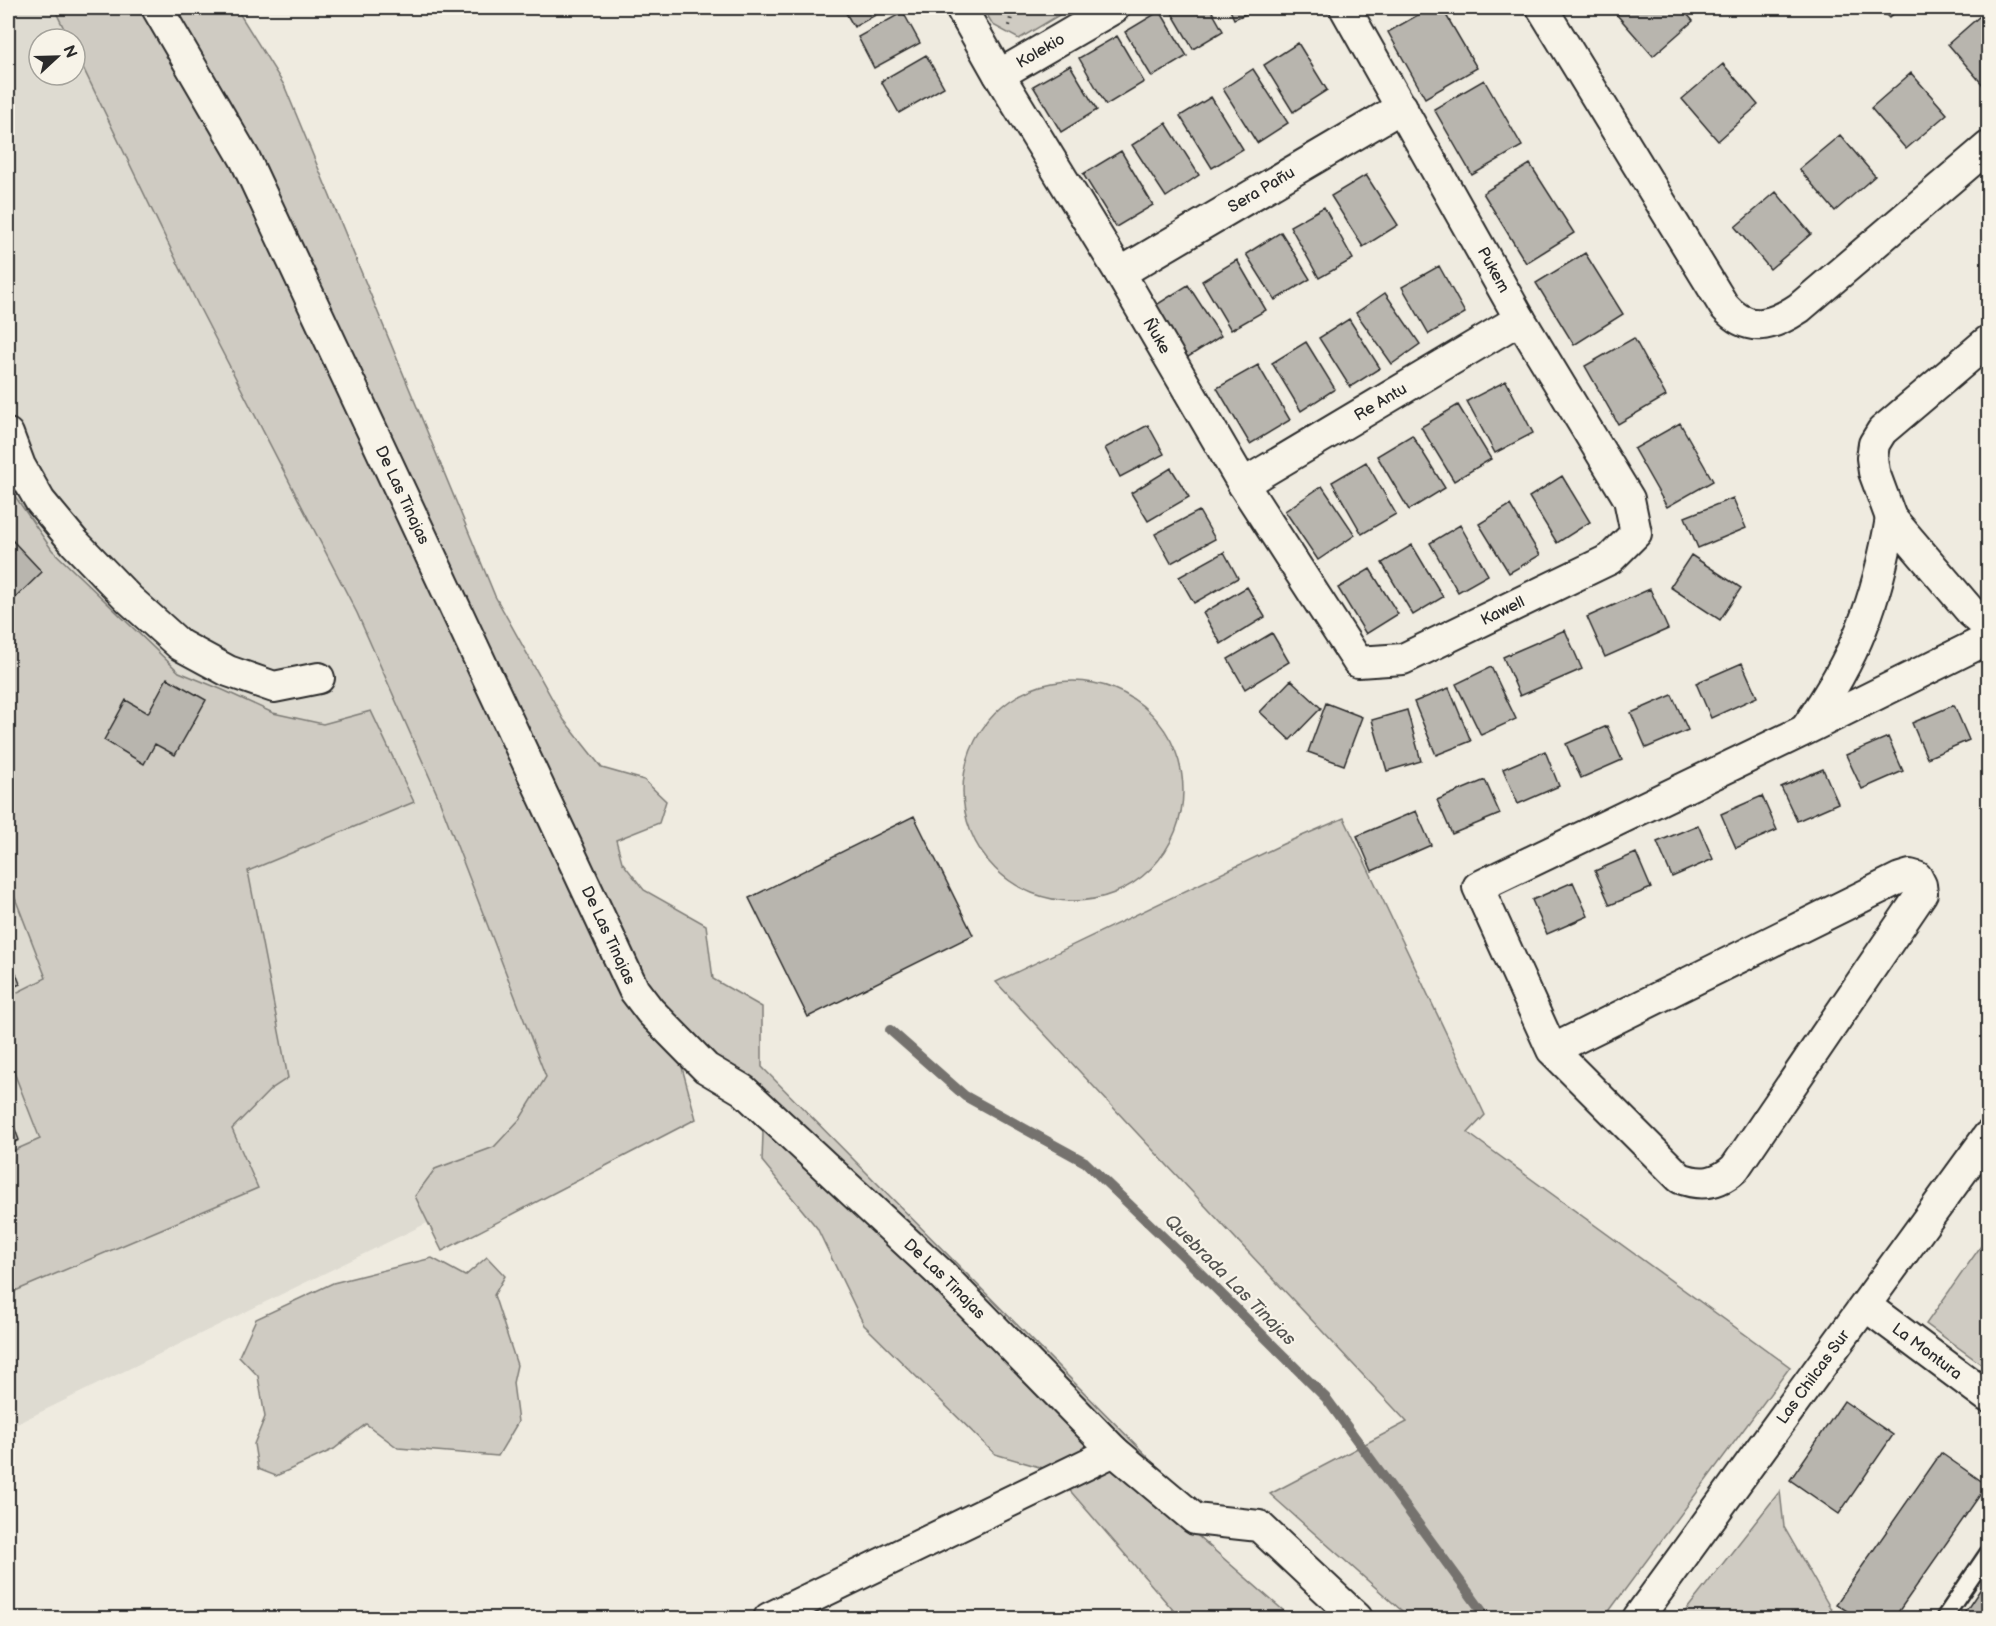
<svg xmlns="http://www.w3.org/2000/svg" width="1996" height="1626" font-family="'Balsamiq Sans',sans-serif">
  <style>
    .built { fill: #dedbd1; fill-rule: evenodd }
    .green { fill: #cfcbc2; stroke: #7d7b76; stroke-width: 1.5 }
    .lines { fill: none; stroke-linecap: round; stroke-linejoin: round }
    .stream { stroke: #74726e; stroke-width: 10 }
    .building { fill: #b8b5ae; stroke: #2b2b2b; stroke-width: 1.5 }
    .service-casing { stroke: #2b2b2b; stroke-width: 20 }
    .minor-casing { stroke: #2b2b2b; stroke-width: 34 }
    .path { stroke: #2b2b2b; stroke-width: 4; stroke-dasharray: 1.5 4.5; stroke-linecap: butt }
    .service { stroke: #f7f3e8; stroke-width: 15 }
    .minor { stroke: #f7f3e8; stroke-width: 30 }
    .labels { text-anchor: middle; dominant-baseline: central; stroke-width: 4.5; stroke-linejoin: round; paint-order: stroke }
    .street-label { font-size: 16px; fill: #2b2b2b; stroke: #f7f3e8 }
    .water-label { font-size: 18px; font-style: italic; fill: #555552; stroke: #f7f3e8 }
  </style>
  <rect width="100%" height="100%" fill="#efebe0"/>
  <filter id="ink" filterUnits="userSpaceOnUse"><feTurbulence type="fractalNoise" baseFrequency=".0167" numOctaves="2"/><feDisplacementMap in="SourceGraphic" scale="12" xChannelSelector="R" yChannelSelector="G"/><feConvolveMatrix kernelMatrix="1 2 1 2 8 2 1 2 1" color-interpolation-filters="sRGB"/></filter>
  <g filter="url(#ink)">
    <!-- built -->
    <path class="built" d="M8,8h95l543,1108 -638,312zM39,39h36v36h-36z"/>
    <!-- green -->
    <path class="green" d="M54,8h182l48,77 211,511 69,124 38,48 42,12 22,21 -7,22 -43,17 6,22 22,28 62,35 7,54 49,28v60l385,389 12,46 133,116h-112l-127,-147 -58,-17 -131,-129 -47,-97 -55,-67 2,-56 -90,-67 22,81 -254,132 -27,-55 20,-27 59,-22 26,-28 26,-42 -109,-283 -80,-181 -159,-308 -123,-254v-12h-6z
      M983,8h88l-52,31 -26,-14z
      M8,486l44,64 127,122 44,18 50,23 50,11 48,-13 43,91 -166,69 40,207 -17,11 -39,40 26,59 -250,106v-141l32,-14 -32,-82v-60l38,-19 -38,-98z
      M963 791a110 110 0 1 1 220 0a110 110 0 1 1-220 0Z
      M1344,818l141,297 -17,18 322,234 -186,251h-194l-140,-124 137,-72 -411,-440 287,-138z
      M1988,1236v133l-62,-45z
      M487,1257l18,19 -11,19 23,70 -4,18 5,39 -20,34 -100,-8 -32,-24 -32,25 -58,27 -18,-7 -4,-25 11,-27 -7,-41 -19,-20 17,-37 77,-36 99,-25 33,18z
      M1780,1491l4,36 52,91h-156z"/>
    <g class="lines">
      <!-- stream -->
      <path class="stream" d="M890,1030l75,66 120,66 95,91 146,145 161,220"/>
    </g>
    <!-- building -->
    <path class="building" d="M843,8h45l-34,19z
      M1169,8h41l13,23 -30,18z
      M1229,8h31l-26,11z
      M1430,8h12l35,60 -52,30 -37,-66z
      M1625,8h57l11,13 -40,35 -36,-41z
      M1879,8h21l-11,10z
      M1988,9v72l-5,4 -35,-41z
      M1160,11l27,45 -35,21 -27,-45z
      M903,12l17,31 -46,25 -16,-31z
      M1117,36l27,46 -38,23 -27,-47z
      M1298,43l29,47 -34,22 -29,-47z
      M926,55l18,32 -45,26 -18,-32z
      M1723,64l35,41 -40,36 -36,-42z
      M1070,65l27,45 -36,22 -28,-46z
      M1253,69l35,54 -31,20 -34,-54z
      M1911,73l36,41 -41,35 -35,-41z
      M1484,80l38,66 -50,29 -38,-66z
      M1211,97l32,52 -31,19 -32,-52z
      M1166,123l33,52 -33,22 -34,-52z
      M1840,135l35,41 -40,35 -36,-42z
      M1121,151l32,54 -37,22 -33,-53z
      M1530,164l44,69 -48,30 -43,-70z
      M1366,175l32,50 -35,22 -32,-51z
      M1776,192l35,42 -41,35 -35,-42z
      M1324,207l29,52 -34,19 -29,-52z
      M1281,232l29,47 -35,21 -29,-46z
      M1585,253l38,61 -49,31 -38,-62z
      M1237,260l29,50 -35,20 -29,-49z
      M1439,266l26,47 -36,21 -27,-47z
      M1188,285l33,51 -36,23 -32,-52z
      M1385,293l35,51 -28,20 -36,-51z
      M1349,319l31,49 -30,19 -31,-49z
      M1634,338l32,58 -48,28 -33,-58z
      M1306,342l29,47 -34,22 -29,-48z
      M1258,365l32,55 -40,24 -33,-56z
      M1506,381l27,52 -38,20 -28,-52z
      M1458,405l33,54 -37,22 -33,-54z
      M1680,423l33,58 -46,26 -33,-58z
      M1148,425l16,29 -44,23 -15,-29z
      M1412,435l33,53 -36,22 -32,-54z
      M1366,462l30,52 -34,20 -30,-52z
      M1171,468l18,29 -41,24 -17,-28z
      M1562,476l28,46 -33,21 -28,-46z
      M1322,486l33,49 -37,25 -33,-49z
      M1733,498l13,30 -48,20 -13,-31z
      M1510,505l30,50 -31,18 -30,-49z
      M1199,511l16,28 -44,24 -16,-29z
      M1460,525l28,50 -30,17 -28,-49z
      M12,540l30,32 -34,33v-61z
      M1412,545l31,52 -30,18 -31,-52z
      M1224,552l14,26 -44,25 -15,-26z
      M1691,555l50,33 -21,32 -50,-33z
      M1370,569l28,45 -32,20 -28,-46z
      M1247,587l18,30 -44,27 -18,-31z
      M1650,589l18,40 -63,28 -18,-40z
      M1565,630l17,39 -62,27 -17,-39z
      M1272,633l17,29 -44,27 -17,-30z
      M1742,663l15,34 -46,21 -15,-35z
      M1491,667l25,52 -35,16 -25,-51z
      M167,678l39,22 -31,55 -20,-11 -11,20 -40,-24 22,-40 22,13z
      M1291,680l30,28 -31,32 -30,-28z
      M1449,688l22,53 -35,14 -22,-53z
      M1672,695l16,35 -42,18 -15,-35z
      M1326,703l36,14 -18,48 -36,-13z
      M1954,705l15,35 -42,18 -15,-35z
      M1407,710l14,51 -34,10 -15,-51z
      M1607,726l15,34 -41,18 -15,-34z
      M1888,737l15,34 -41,18 -16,-34z
      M1545,751l14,35 -41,18 -15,-35z
      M1823,769l15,34 -41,18 -16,-34z
      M1485,780l15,34 -48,20 -15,-34z
      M1762,796l15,34 -41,18 -15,-34z
      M1416,811l15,34 -59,26 -15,-35z
      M914,816l59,119 -165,82 -59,-119z
      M1698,825l15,34 -41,18 -15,-35z
      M1636,853l15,35 -41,17 -15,-34z
      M1573,882l15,34 -41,18 -15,-34z
      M8,952l12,32 -12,5z
      M8,1110l11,30 -11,5z
      M1844,1401l49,34 -54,79 -49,-34z
      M1941,1453l46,32 -93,133h-36l-22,-14z
      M1988,1578v40h-27z"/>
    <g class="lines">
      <!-- service casing -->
      <g class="service-casing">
        <path id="service" d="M1944,1618l44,-65"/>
      </g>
      <!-- minor casing -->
      <g class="minor-casing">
        <g id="minor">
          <path id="s1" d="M157,8l88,151 389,831 16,21 56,57 37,22 197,183 174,178 81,68 64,7 98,92"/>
          <path id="s2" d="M961,8l38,67 121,198 123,211 115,178 45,-3 207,-100 26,-26 -7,-34 -109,-180 -175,-311"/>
          <path d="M1542,8l182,298c24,28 48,20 75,2l189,-161"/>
          <path id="s3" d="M999,75l115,-67"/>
          <path id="s4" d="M1120,273l282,-166"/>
          <path d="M1988,341l-106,90 -8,13 -2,14 2,14 17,46 81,95 16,14"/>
          <path d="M8,434l12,32 20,35 35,42 54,56 51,46 48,26 46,16 45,-9"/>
          <path id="s5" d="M1243,484l277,-165"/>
          <path d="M1807,727c48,-69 70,-125 84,-209"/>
          <path d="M1552,1050l348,-172 10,-3 7,2 4,8 1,8 -187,275c-17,16 -34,18 -55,10l-128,-128 -74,-163 327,-157 183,-91"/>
          <path id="s6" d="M1866,1306l122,91"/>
          <path d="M769,1618l345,-167"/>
          <path id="s7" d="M1638,1618l350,-482"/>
        </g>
      </g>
      <!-- path -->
      <path class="path" d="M1008,8l4,5 -3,13"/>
      <!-- service -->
      <use href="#service" class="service"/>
      <!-- minor -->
      <use href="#minor" class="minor"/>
    </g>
  </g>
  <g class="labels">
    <!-- street labels -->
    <g class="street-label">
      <text stroke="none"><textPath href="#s3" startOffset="48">Kolekio</textPath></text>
      <text stroke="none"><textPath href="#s4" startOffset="164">Sera Pañu</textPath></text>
      <text transform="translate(1493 270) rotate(61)">Pukem</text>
      <text stroke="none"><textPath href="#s2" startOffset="382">Ñuke</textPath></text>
      <text stroke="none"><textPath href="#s5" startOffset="160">Re Antu</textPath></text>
      <text stroke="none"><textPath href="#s1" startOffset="546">De Las Tinajas</textPath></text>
      <text stroke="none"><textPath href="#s2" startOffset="921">Kawell</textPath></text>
      <text stroke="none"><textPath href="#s1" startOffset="1032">De Las Tinajas</textPath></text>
      <text stroke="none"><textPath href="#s1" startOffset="1518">De Las Tinajas</textPath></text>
      <text stroke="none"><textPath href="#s6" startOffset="76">La Montura</textPath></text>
      <text stroke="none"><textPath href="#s7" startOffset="298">Las Chilcas Sur</textPath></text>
    </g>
    <!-- water labels -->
    <g class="water-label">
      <text transform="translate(1230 1280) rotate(45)">Quebrada Las Tinajas</text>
    </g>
  </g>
  <!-- margin -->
  <rect width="1996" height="1626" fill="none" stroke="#f7f3e8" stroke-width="30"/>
  <rect x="15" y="15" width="1966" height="1596" fill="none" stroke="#2b2b2b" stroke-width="2" filter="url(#ink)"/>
  <!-- north arrow -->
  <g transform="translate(57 57) rotate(68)"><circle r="28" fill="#f7f3e8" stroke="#a5a39c" stroke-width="1.5"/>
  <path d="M0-4.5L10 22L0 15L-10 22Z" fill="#2b2b2b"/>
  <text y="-9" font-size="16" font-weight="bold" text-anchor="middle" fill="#2b2b2b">N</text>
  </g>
</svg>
